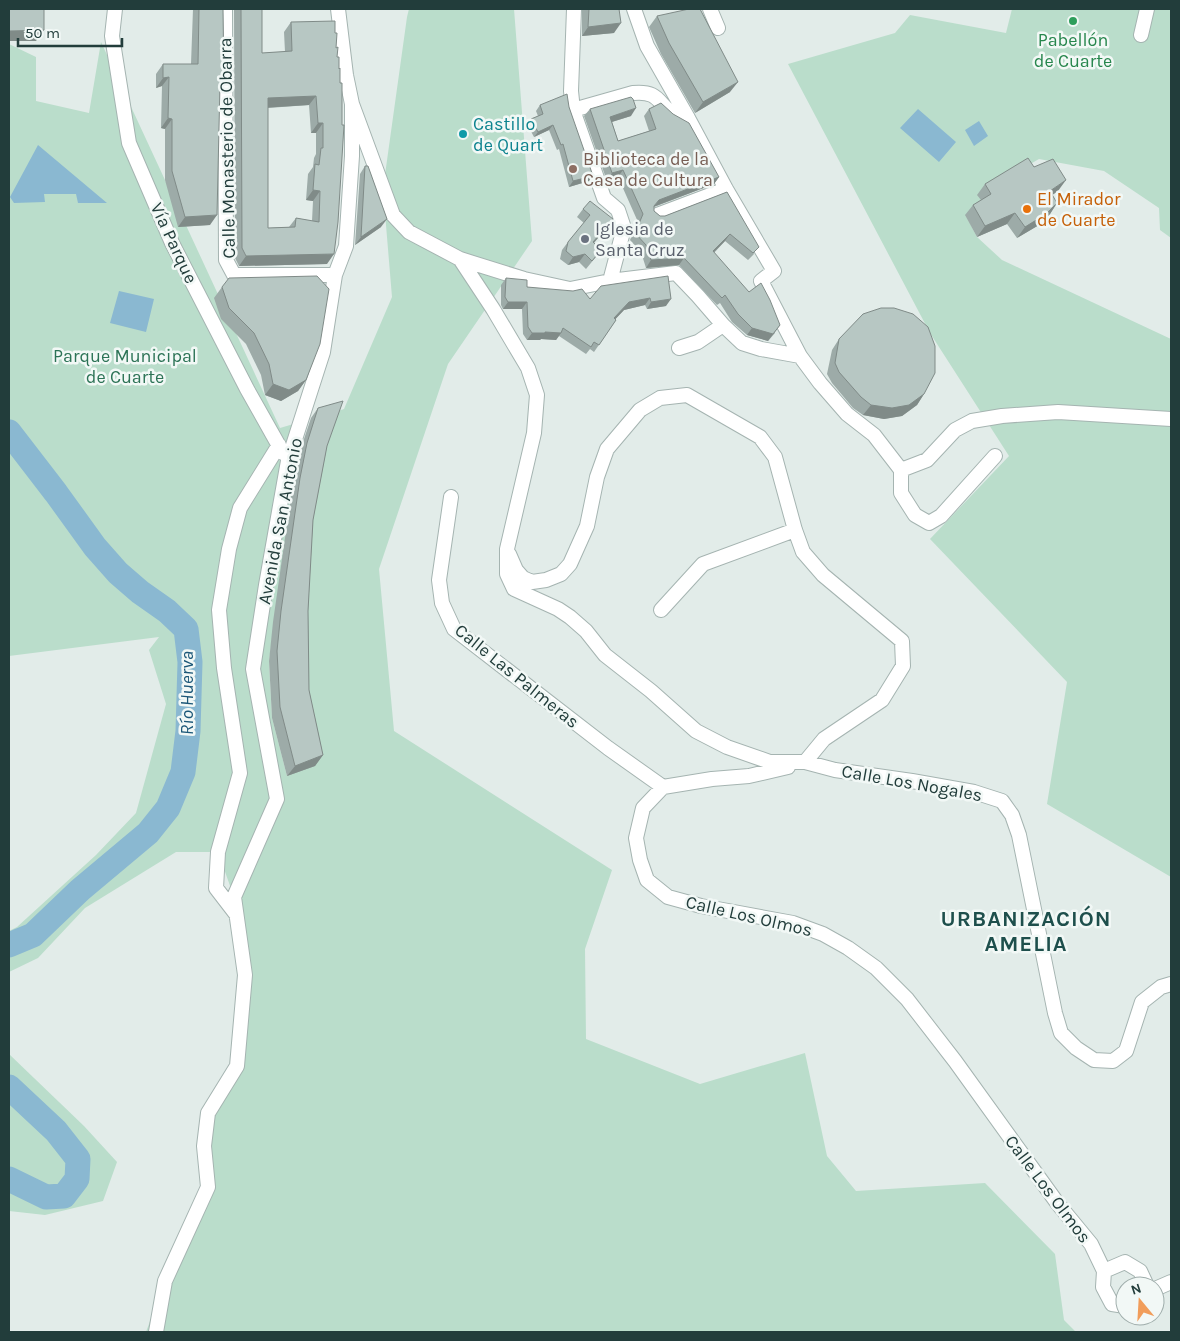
<svg xmlns="http://www.w3.org/2000/svg" width="1180" height="1341" font-family="Karla,sans-serif">
  <style>
    .green { fill: #baddcb }
    .water { fill: #8ab8d1 }
    .lines { fill: none; stroke-linecap: round; stroke-linejoin: round }
    .river { stroke: #8ab8d1; stroke-width: 25 }
    .minor-casing { stroke: #a5b4b1; stroke-width: 16 }
    .minor { stroke: #fff; stroke-width: 14 }
    .wall { fill: #9daba8; fill-rule: evenodd }
    .shaded-wall { fill: #808b88 }
    .building { fill: #b7c7c3; stroke: #808b88; fill-rule: evenodd }
    .leisure-dot { fill: #2e9e5b; stroke: #f2f8f6; stroke-width: 2 }
    .culture-dot { fill: #0f9aa8; stroke: #f2f8f6; stroke-width: 2 }
    .education-dot { fill: #8d6e63; stroke: #f2f8f6; stroke-width: 2 }
    .food-dot { fill: #e8710a; stroke: #f2f8f6; stroke-width: 2 }
    .worship-dot { fill: #6b7280; stroke: #f2f8f6; stroke-width: 2 }
    .labels { text-anchor: middle; dominant-baseline: central; stroke-width: 5; stroke-linejoin: round; paint-order: stroke }
    .leisure-label { font-size: 18px; fill: #27864d; stroke: #f2f8f6 }
    .culture-label { font-size: 18px; fill: #0d838f; stroke: #f2f8f6; text-anchor: start }
    .street-label { font-size: 18px; fill: #223d3b; stroke: #f2f8f6 }
    .education-label { font-size: 18px; fill: #785e54; stroke: #f2f8f6; text-anchor: start }
    .food-label { font-size: 18px; fill: #c56008; stroke: #f2f8f6; text-anchor: start }
    .worship-label { font-size: 18px; fill: #5b616d; stroke: #f2f8f6; text-anchor: start }
    .park-label { font-size: 18px; fill: #2c7356; stroke: #f2f8f6 }
    .water-label { font-size: 19px; font-style: italic; fill: #1c5778; stroke: #f2f8f6 }
    .district-label { font-size: 22px; font-weight: bold; letter-spacing: 1px; fill: #1e4f4c; stroke: #f2f8f6 }
  </style>
  <rect width="100%" height="100%" fill="#e2ece9"/>
  <!-- green -->
  <path class="green" d="M409,9h105l18,232 -84,123 -69,205 15,162 218,139 -27,79 1,90 114,45 105,-31 22,103 29,35 129,-8 70,71 9,66 12,12h-930l19,-51 43,-94v-74l29,-47 8,-91 -11,-78 -16,-45h-42l-91,56 -47,50 -29,14v-41l8,-4 79,-72 40,-42 30,-109 -17,-54 10,-13 -150,19v-612l27,13v44l53,12 12,-71 179,386 27,-8 -15,69 -23,172 3,57 15,58 15,-75 3,-170 30,-119 9,-3 48,-112 -9,-108 24,-172z
    M1012,9h159v229l-11,-8 -1,-22 -55,-37 -65,-12 -61,35 6,11 -18,11 11,21 25,23 169,79v538l-124,-73 20,-122 -137,-143 79,-83 -79,-123 -142,-269 107,-31 15,-18 96,18z
    M9,1054l75,72 33,36 -14,39 -58,14 -36,-4z"/>
  <!-- water -->
  <path class="water" d="M918,109l38,33 -17,20 -39,-34z
    M979,121l9,15 -14,10 -9,-16z
    M38,145l69,58h-29l-2,-9h-32l1,8 -31,1 -4,-6z
    M119,291l35,8 -8,33 -36,-9z"/>
  <g class="lines">
    <!-- river -->
    <path class="river" d="M9,432l47,61 39,54 23,26 22,19 27,19 19,18 4,33 -2,69 -5,41 -15,36 -20,25 -68,57 -47,45 -24,10
      M9,1087l47,44 22,28 -1,20 -13,17 -18,1 -37,-18"/>
    <!-- minor casing -->
    <g class="minor-casing">
      <path id="minor" d="M115,9l-3,27 17,107 43,100 75,146 36,64
        M225,9l1,251 8,15h101
        M574,9l-3,82 2,19 31,88 14,12 6,18 -14,53
        M634,9l13,37 41,72 38,71 48,82 -13,10 39,75 20,27 27,31 27,21 27,35
        M710,9l8,19
        M1141,35l6,-26
        M352,104l41,111 16,17 51,27 33,50 35,59 9,27 -3,38 -27,116v25l7,15 44,20 12,8 16,14 19,24 46,36 45,40 31,16 43,15h35l30,8 77,11 62,11 28,9 10,14 7,20 36,178 6,20 15,15 18,12 19,1 13,-10 16,-49 19,-15 10,-3
        M573,110l60,-17c30,-3 24,15 45,23
        M657,215l69,-26
        M460,259l64,20 46,10 40,-8 66,-8 22,23 25,29 19,18 19,6 39,7
        M679,348l19,-6 25,-17
        M901,470l26,-10 28,-30 17,-9 30,-5 56,-4 113,7
        M901,470v23l14,22 14,8 12,-7 54,-60
        M451,497l-12,83 3,23 12,26 154,119 55,39
        M509,554l7,16 7,8 9,4 14,-2 15,-6 9,-10 17,-38 10,-49 10,-28 33,-39 20,-12 27,-3 73,42 15,20 20,73 8,22 20,23 79,66 1,25 -21,34 -58,39 -19,23
        M661,610l42,-46 92,-34
        M788,767l-39,9 -37,3 -49,8 -20,21 -7,30 4,22 7,20 21,17 33,9 92,17 30,11 25,14 28,20 31,31 48,62 103,143 33,40 13,27 -1,16 9,17 13,2
        M236,914l-20,-26 2,-36 22,-79 -16,-105 -5,-58 10,-61 11,-41 39,-63
        M1104,1271l21,-9 15,9 7,15
        M1155,1289l16,-7
        M156,1332l9,-51 43,-94 -4,-41 4,-33 29,-47 8,-91 -11,-78 43,-98 -24,-130 13,-84 22,-124 35,-109 12,-77 11,-29 6,-90v-52l-6,-29 -8,-66"/>
    </g>
    <!-- minor -->
    <use href="#minor" class="minor"/>
  </g>
  <!-- wall -->
  <path class="wall" d="M193,9h30l1,75 -4,5 -10,136 -32,2 -13,-47v-51l-4,-1 1,-42 -6,2v-14l7,-10h28z
    M234,9h28v44l23,-1 -1,-20 7,-10 44,11 2,24 -10,207 -88,2 -4,-8zM309,105l2,28h5v21l-2,4 -1,9 -5,7 -2,26 7,1 -1,20 -16,-3 -7,9 -21,1v-120z
    M582,9h37l-5,24 -32,3z
    M657,16l73,76 -35,21 -34,-59 -12,-27z
    M540,105l29,2 20,74 -20,6 -10,-38 -2,1 -8,-20 -15,7 -7,-13 4,-5 7,-3 -2,-5z
    M590,109l41,7 -19,6 6,19 31,-10 -5,-15 5,-7 70,68 -5,7 -60,23v4l6,5h5l62,-24 27,62 -6,6 -23,-19 -11,12 61,80 -7,8 -21,-6 -15,-13 -12,-19 -3,2 -38,-40 -33,3 -5,-16 -11,-12 8,-18 -20,-45 -11,4 -23,-65z
    M365,166l16,61 -26,18 5,-71z
    M1034,167l24,24 -6,4 5,8 -7,11 -11,11 -22,13 -10,-14 -30,13 -12,-22 8,-10 8,-5 -4,-5 8,-11z
    M583,209l24,18 -13,16 7,7 -6,8 -9,11 -7,-7 -11,3 -8,-6 2,-9 6,-8 16,-19 -7,-6z
    M668,276l-2,30 -19,3 -2,-4 -21,5 -9,9 1,1 -22,32 -4,-3 -4,5 -27,-18 -3,4 -15,-1 -1,1h-13l-4,-6 -1,-25h-19l-2,-4v-20l5,-7 21,9 63,12z
    M222,287l84,93 -8,11 -17,10 -16,-6 -4,-20 -15,-31 -25,-25 -7,-21z
    M839,339l85,55 -7,11 -15,11 -18,3 -21,-4 -10,-7 -21,-25 -5,-9 5,-24z
    M318,408l9,38 -14,74 -5,91 1,79 14,65 -8,11 -28,10 -15,-58 -3,-57 4,-39 19,-133 7,-35 12,-36z"/>
  <!-- shaded-wall -->
  <path class="shaded-wall" d="M621,23l-7,10 -32,3 6,-9z
    M44,30l-8,11h-27v-10z
    M169,77l-7,9 -6,2 7,-10z
    M738,82l-8,10 -35,21 8,-11z
    M316,96l-7,9 -48,3 7,-10z
    M636,108l-5,8 -26,8 5,-7z
    M168,118l4,1 -7,10 -4,-1z
    M318,123h5l-7,10h-5z
    M553,125l-4,5 -15,7 4,-5z
    M623,170l-5,7 -11,4 5,-8z
    M593,176l-4,5 -20,6 4,-6z
    M719,177l-5,7 -61,23 -4,6 10,-13z
    M1066,180l-8,11 -16,11 8,-11z
    M313,190l7,1 -7,10 -7,-1z
    M1057,203l-7,11 -11,11 -22,13 8,-11z
    M1015,213l-8,11 -30,13 8,-11z
    M217,215l-7,10 -32,2 7,-10z
    M387,219l-6,8 -26,18 6,-8z
    M613,219l-6,8 -20,24 6,-9z
    M730,234l-5,7 -18,18 6,-8z
    M334,254l-7,10 -88,2 7,-10z
    M585,254l-6,8 -11,3 5,-8z
    M684,258l-5,7 -33,3 5,-8z
    M650,298l-5,7 -21,5 -14,15 4,-7 15,-16z
    M671,299l-5,7 -19,3 4,-7z
    M508,302h19l-5,7h-19z
    M780,325l-12,16 -21,-6 5,-7z
    M545,332l16,1 -5,7 -15,-1 -1,1h-13l5,-7z
    M306,380l-8,11 -17,10 -16,-6 8,-11z
    M924,394l-7,11 -15,11 -18,3 -21,-4 8,-10z
    M323,755l-8,11 -28,10 8,-10z"/>
  <!-- building -->
  <path class="building" d="M9,9h35v21l-35,1z
    M199,9h24l1,75h-4l-3,131 -32,2 -13,-46v-52l-4,-1 1,-41 -6,1v-14h35z
    M241,9h21v44l30,-2 -1,-29 44,-1v12h2l-1,15 2,-1 -1,10h2v12l1,-1v15h2v42h2l-6,97 -4,32 -88,2 -4,-8zM316,96l2,27h5v25h-2l-2,17 -4,-1 -2,26 7,1 -1,31 -23,-4 -1,9 -27,1v-130z
    M589,9h30l2,14 -33,4z
    M689,9h11l38,73 -35,20 -34,-59 -12,-27z
    M567,94l2,13 24,69 -20,5 -10,-37 -2,1 -8,-20 -15,7 -7,-13 12,-5 -3,-9z
    M631,97l2,2 3,9 -26,9 8,24 38,-12 -7,-20 12,-6 12,11 16,9 30,54 -60,23 -5,6v5l6,5h5l62,-24 32,55 -6,6 -23,-19 -17,17 36,41 12,-9 9,17 10,25 -7,9 -21,-6 -14,-14 -13,-19 -3,3 -38,-40 -33,2 -5,-15 -11,-12 8,-19 -20,-44 -11,3 -22,-64z
    M1028,158l6,9 19,-8 13,21 -16,11 7,12 -11,11 -21,13 -10,-14 -30,13 -12,-21 18,-11 -6,-10z
    M365,166h3l19,53 -26,18z
    M590,201l23,18 -20,23 8,8 -9,11 -7,-7 -12,3 -7,-6 2,-9 22,-27 -7,-6z
    M317,276l12,13 -9,55 -14,36 -17,10 -16,-6 -4,-20 -15,-31 -25,-25 -7,-21 7,-9z
    M668,276l3,23 -20,3 -1,-4 -21,4 -15,16 2,2 -17,25 -5,-3 -3,5 -28,-19 -2,5 -16,-1v1h-13l-4,-6 -1,-25h-19l-3,-5 1,-19 21,2v7l46,4 9,-2 8,10 11,-13z
    M881,308h13l19,6 15,13 7,19v27l-11,21 -15,11 -17,3 -21,-3 -10,-8 -22,-25 -4,-9 4,-24 24,-25z
    M343,401l-16,45 -14,74 -5,91 1,79 14,65 -28,11 -15,-59 -3,-56 4,-40 19,-133 7,-35 11,-35z"/>
  <!-- markers -->
  <circle class="leisure-dot" cx="1073" cy="21" r="5"/>
  <circle class="culture-dot" cx="463" cy="134" r="5"/>
  <circle class="education-dot" cx="573" cy="169" r="5"/>
  <circle class="food-dot" cx="1027" cy="209" r="5"/>
  <circle class="worship-dot" cx="585" cy="239" r="5"/>
  <g class="labels">
    <!-- leisure labels -->
    <g class="leisure-label">
      <text x="1073" y="40">Pabellón<tspan x="1073" dy="21">de Cuarte</tspan></text>
    </g>
    <!-- culture labels -->
    <g class="culture-label">
      <text x="473" y="124">Castillo<tspan x="473" dy="21">de Quart</tspan></text>
    </g>
    <!-- street labels -->
    <g class="street-label">
      <text transform="translate(227 148) rotate(-91)">Calle Monasterio de Obarra</text>
      <text transform="translate(174 243) rotate(65)">Vía Parque</text>
      <text transform="translate(280 521) rotate(-79)">Avenida San Antonio</text>
      <text transform="translate(517 676) rotate(39)">Calle Las Palmeras</text>
      <text transform="translate(912 783) rotate(10)">Calle Los Nogales</text>
      <text transform="translate(749 916) rotate(13)">Calle Los Olmos</text>
      <text transform="translate(1048 1189) rotate(53)">Calle Los Olmos</text>
    </g>
    <!-- education labels -->
    <g class="education-label">
      <text x="583" y="159">Biblioteca de la<tspan x="583" dy="21">Casa de Cultura</tspan></text>
    </g>
    <!-- food labels -->
    <g class="food-label">
      <text x="1037" y="199">El Mirador<tspan x="1037" dy="21">de Cuarte</tspan></text>
    </g>
    <!-- worship labels -->
    <g class="worship-label">
      <text x="595" y="229">Iglesia de<tspan x="595" dy="21">Santa Cruz</tspan></text>
    </g>
    <!-- park labels -->
    <g class="park-label">
      <text x="125" y="356">Parque Municipal<tspan x="125" dy="21">de Cuarte</tspan></text>
    </g>
    <!-- water labels -->
    <g class="water-label">
      <text transform="translate(187 693) rotate(-90)">Río Huerva</text>
    </g>
    <!-- district labels -->
    <g class="district-label">
      <text x="1026" y="919">URBANIZACIÓN<tspan x="1026" dy="25">AMELIA</tspan></text>
    </g>
  </g>
  <!-- border -->
  <rect width="1180" height="1341" fill="none" stroke="#223d3b" stroke-width="20"/>
  <!-- north arrow -->
  <g transform="translate(1140 1301) rotate(342)"><circle r="24" fill="#f2f8f6" stroke="#9fadab"/>
  <path d="M0-4L9 19L0 12L-9 19Z" fill="#f19d5b"/>
  <text y="-8" font-size="14" font-weight="bold" text-anchor="middle" fill="#223d3b">N</text>
  </g>
  <!-- scale -->
  <path d="M18 38v8h104v-8" fill="none" stroke="#223d3b" stroke-width="2.5"/>
  <text x="25" y="38" font-size="15" fill="#223d3b" stroke="#f2f8f6" stroke-width="4" paint-order="stroke">50 m</text>
</svg>
